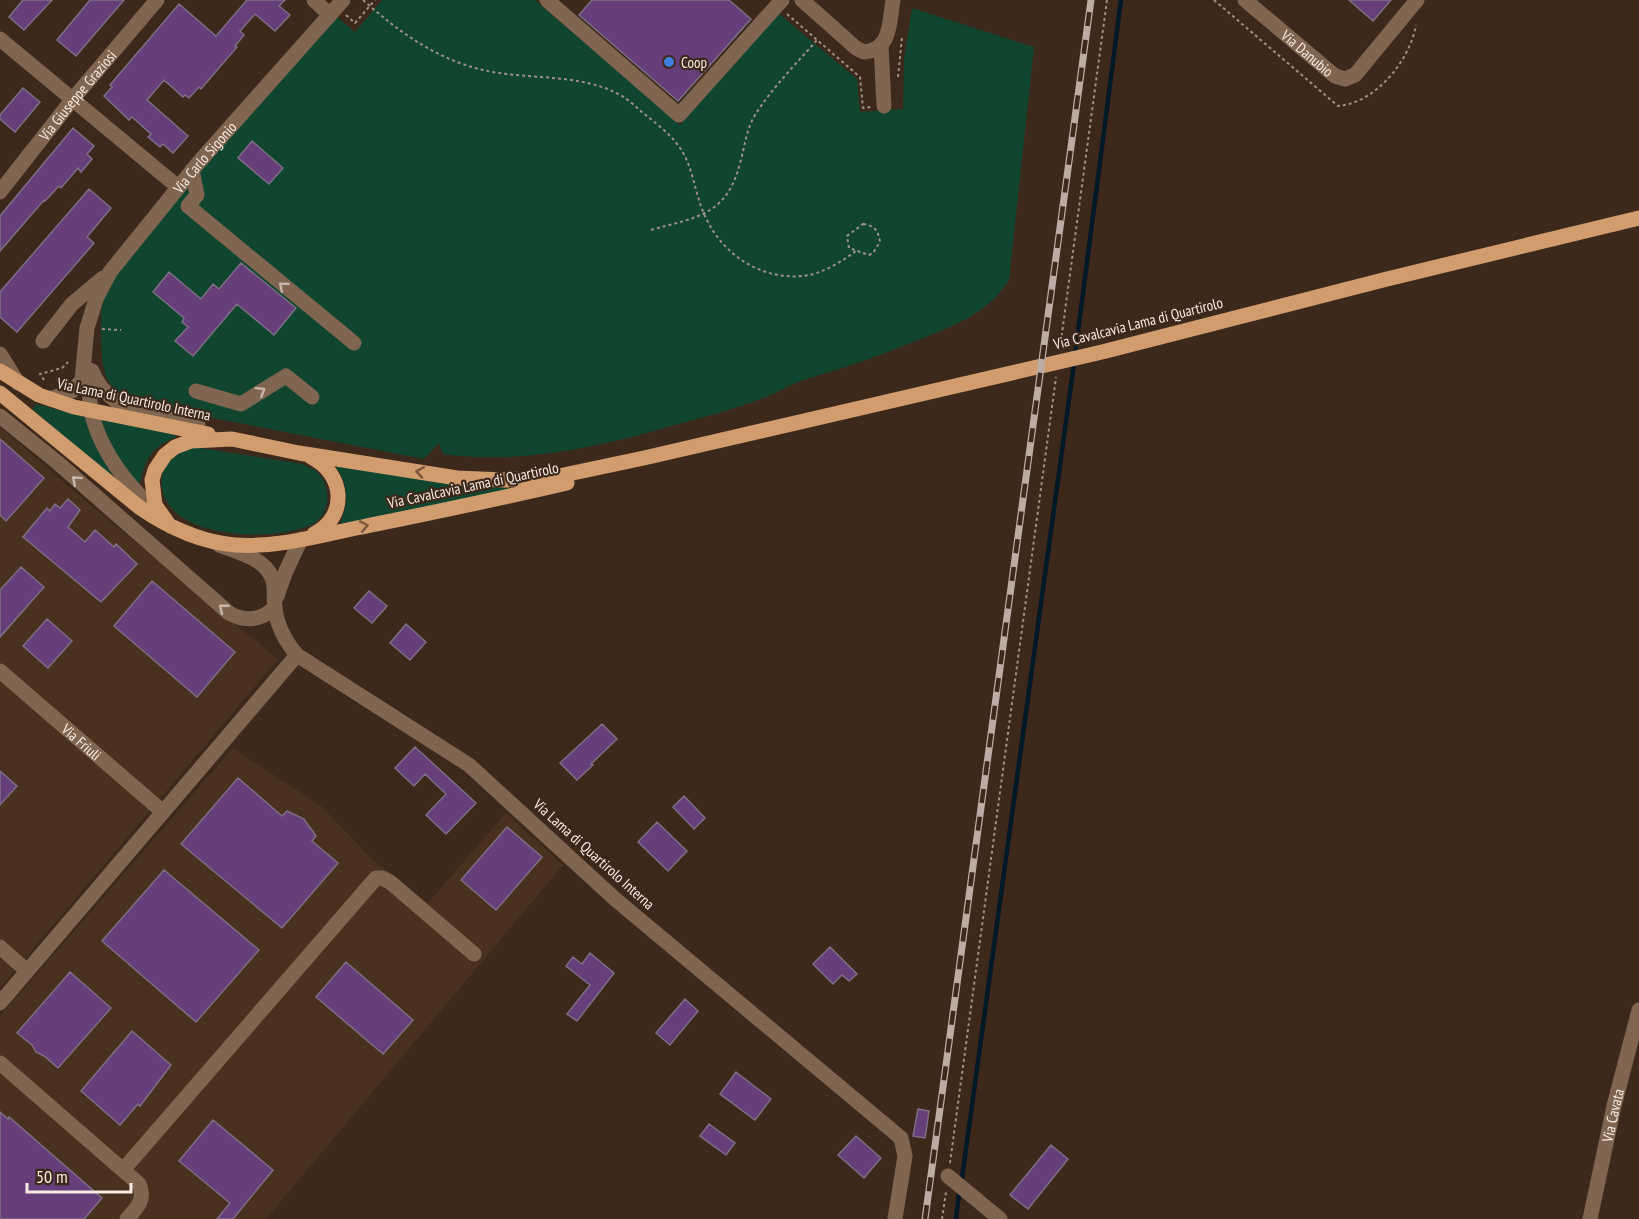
<svg xmlns="http://www.w3.org/2000/svg" width="1639" height="1219" font-family="'PT Sans Narrow',sans-serif">
  <style>
    .built { fill: #4a301f }
    .green { fill: #10452f }
    .lines { fill: none; stroke-linecap: round; stroke-linejoin: round }
    .stream { stroke: #011826; stroke-width: 4.5 }
    .building { fill: #663e7a; stroke: #7d6f84; stroke-width: 1.5 }
    .path { stroke: #a19086; stroke-width: 2; stroke-dasharray: 3 3; stroke-linecap: butt }
    .minor { stroke: #806650; stroke-width: 15 }
    .major { stroke: #d19d6e; stroke-width: 15 }
    .rail-casing { stroke: #bcaca3; stroke-width: 7 }
    .rail { stroke: #3d291c; stroke-width: 4.5; stroke-dasharray: 14; stroke-linecap: butt }
    .oneway { stroke: #c9b6a8 }
    .oneway2 { stroke: #78573d }
    .shop-dot { fill: #3f7fe0; stroke: #3d291c; stroke-width: 2 }
    .labels { text-anchor: middle; dominant-baseline: central; stroke-width: 4.5; stroke-linejoin: round; paint-order: stroke }
    .street-label { font-size: 15px; fill: #f9ebe3; stroke: #3d291c }
    .poi-label { font-size: 15px; fill: #f9ebe3; stroke: #3d291c; text-anchor: start }
  </style>
  <rect width="100%" height="100%" fill="#3d291c"/>
  <!-- built -->
  <path class="built" d="M0,427l88,76 190,156 -278,329z
    M233,748l88,58 50,52 57,45 78,-90 57,52 -297,354h-266v-203z"/>
  <!-- green -->
  <path class="green" d="M382,0h153l145,125 98,-112 79,66 3,33 43,-3 1,-50 8,-51 122,39 -25,233c-20,33 -54,45 -88,59 -27,11 -54,21 -82,30 -14,5 -29,8 -43,14 -8,3 -16,8 -25,12 -31,13 -66,22 -99,31 -75,21 -151,39 -229,28l-4,-11 -15,16 -278,-54c-42,-12 -44,-31 -45,-70 0,-13 -1,-25 3,-38 5,-13 13,-25 19,-38l212,-244 20,17z
    M36,404l49,13 29,57 -4,2 -78,-67z
    M100,419l75,14 1,4c-26,10 -30,23 -37,48l-23,-29z
    M193,447l109,17c5,3 13,5 16,9 14,15 13,42 -7,52 -36,17 -143,15 -149,-38 -3,-21 14,-34 31,-40z
    M334,464l163,23 17,2 -34,9 -140,26c9,-25 9,-38 -6,-60z"/>
  <g class="lines">
    <!-- stream -->
    <path class="stream" d="M962,1178l110,-800 49,-378
      M956,1219l3,-25"/>
  </g>
  <!-- building -->
  <path class="building" d="M23,0h29l-28,30 -15,-13z
    M90,0h34l-48,56 -19,-16z
    M247,0h38l-6,6 11,9 -15,16 -20,-17 -15,17 4,4 -9,11 2,1 -36,42 -2,-2 -10,11 -4,-3 -2,2 -19,-17 -17,20 41,36 -15,17 -10,-9 -3,3 -12,-10 3,-3 -19,-17 -3,3 -25,-24 8,-9 -2,-2 69,-81 37,32z
    M592,0h137l22,19 -73,82 -99,-86z
    M1349,0h42l-18,21z
    M23,88l17,14 -25,30 -15,-13v-4z
    M73,128l21,18 -7,8 5,5 -11,13 -3,-4 -17,20 -2,-2 -14,15 -1,-1 -44,51v-35z
    M252,141l31,27 -14,16 -31,-26z
    M89,189l22,19 -24,29 7,6 -77,89 -17,-15v-25z
    M241,263l55,45 -22,27 -37,-31 -44,52 -18,-15 13,-14 -6,-5 2,-4 -31,-26 16,-20 32,27 12,-15 6,5z
    M0,439l44,39 -38,43 -6,-6z
    M68,499l12,11 -12,17 17,15 10,-12 19,17 2,-3 21,20 -36,38 -78,-65 24,-29 3,3 5,-7 5,4z
    M21,567l23,20 -44,50v-47z
    M152,581l83,71 -38,45 -83,-71z
    M369,591l18,15 -15,17 -18,-15z
    M47,619l25,22 -24,27 -25,-22z
    M406,624l20,18 -16,18 -20,-17z
    M602,724l15,15 -26,25 2,1 -16,15 -17,-17z
    M415,747l61,56 -30,31 -20,-19 20,-21 -21,-20 -11,12 -19,-18z
    M0,771l17,15 -17,19z
    M238,778l44,38 5,-5 17,8 12,17 -4,5 26,22 -56,65 -101,-84z
    M684,796l21,22 -11,11 -21,-22z
    M657,822l30,29 -19,20 -30,-29z
    M507,827l35,30 -46,53 -35,-30z
    M164,870l95,80 -63,72 -94,-81z
    M830,947l27,27 -8,7 -7,-6 -9,9 -20,-20z
    M590,953l24,20 -37,48 -10,-7 23,-29 -24,-19 7,-9 9,7z
    M346,962l67,58 -30,34 -67,-57z
    M70,972l41,36 -53,60 -14,-12 -8,-4 -4,-7 -15,-12z
    M685,999l13,12 -28,34 -14,-12z
    M132,1031l39,34 -31,41 -2,-2 -18,21 -39,-34z
    M736,1072l35,27 -16,21 -35,-26z
    M918,1109l11,2 -4,27 -12,-2z
    M0,1112l8,7 1,-2 93,81 -18,21h-84z
    M213,1120l60,50 -40,49h-16l13,-16 -51,-42z
    M709,1124l26,19 -9,12 -26,-19z
    M856,1136l25,22 -17,20 -26,-23z
    M1051,1145l17,14 -40,50 -18,-14z"/>
  <g class="lines">
    <!-- path -->
    <path class="path" d="M363,0c36,32 73,59 120,70 42,10 97,3 135,24 9,4 17,12 25,19 14,11 30,23 39,38 12,20 13,44 23,65 17,38 55,64 98,60 19,-2 38,-14 53,-25
      M1214,0l124,106c38,-3 72,-46 78,-81
      M787,14l73,63 3,31 8,-1
      M346,15l9,8 20,-23
      M898,77l4,-40
      M863,224c12,2 15,6 17,18l-7,11 -4,2 -20,-7 -2,-12z
      M651,230c45,-13 76,-14 89,-67 5,-17 6,-33 15,-48 17,-27 41,-51 62,-75
      M102,329l19,1
      M1060,348l47,-348
      M44,380l-4,-6 22,-6 6,-6
      M950,1163l106,-786
      M942,1219l4,-27"/>
    <!-- minor -->
    <g class="minor">
      <path d="M314,0l16,15"/>
      <path d="M547,0l132,115 103,-115"/>
      <path d="M802,0l54,48 8,4c28,-3 25,-30 29,-52"/>
      <path id="s1" d="M1245,0l90,76 10,3 10,-4 62,-75"/>
      <path d="M0,39l178,148"/>
      <path d="M881,46l3,60"/>
      <path d="M192,170l5,25 -9,11 166,137"/>
      <path id="s2" d="M0,192l72,-92 85,-100"/>
      <path d="M43,341l29,-37 31,-26"/>
      <path d="M0,354l18,29"/>
      <path d="M88,369c1,13 1,28 3,41 9,44 39,77 70,107"/>
      <path d="M92,371c18,44 65,44 106,54"/>
      <path d="M196,391l45,13 45,-28 26,21"/>
      <path id="s3" d="M50,399l22,-8 10,-11 5,-52 9,-29 14,-27 89,-110 144,-162"/>
      <path d="M0,416l57,46 172,151c16,9 32,8 46,-6"/>
      <path d="M219,545c16,6 40,12 50,27 8,11 4,24 6,36 2,18 11,34 22,47l172,110 146,134 286,239 4,18 -10,63"/>
      <path d="M277,596l8,-23 16,-34"/>
      <path id="s4" d="M0,671l163,141"/>
      <path d="M0,947l27,24"/>
      <path d="M0,1003l297,-348"/>
      <path d="M0,1063l139,121c7,15 -2,24 -12,35"/>
      <path d="M123,1170l253,-292h6l8,4 84,72"/>
      <path d="M948,1176l52,43"/>
      <path id="s5" d="M1590,1219l24,-113 25,-96"/>
    </g>
    <!-- major -->
    <path class="major" d="M0,371l39,24 35,12 134,27
      M0,393l139,114c29,20 61,35 96,38 43,3 85,-10 127,-18 68,-14 137,-28 205,-44
      M311,457c33,16 38,59 3,77
      M170,526l-15,-21 -3,-25 3,-10 10,-15 10,-8 16,-6 41,-2 67,14 158,25 47,2 50,-3 90,-19 458,-106 285,-73 252,-61"/>
    <!-- rail casing -->
    <g class="rail-casing">
      <path id="rail" d="M925,1219l166,-1219"/>
    </g>
    <!-- rail -->
    <use href="#rail" class="rail"/>
  </g>
  <!-- one-way arrows -->
  <defs><path id="oneway-chevron" d="M-2-3.5L2.5 0L-2 3.5" fill="none" stroke-width="1.6" stroke-linecap="round" stroke-linejoin="round" transform="scale(1.5)"/></defs>
  <g class="oneway">
    <use href="#oneway-chevron" transform="translate(283 286) rotate(-140)"/>
    <use href="#oneway-chevron" transform="translate(261 391) rotate(-32)"/>
    <use href="#oneway-chevron" transform="translate(76 480) rotate(-139)"/>
    <use href="#oneway-chevron" transform="translate(223 608) rotate(-141)"/>
  </g>
  <g class="oneway2">
    <use href="#oneway-chevron" transform="translate(420 472) rotate(-171)"/>
    <use href="#oneway-chevron" transform="translate(364 526) rotate(-11)"/>
  </g>
  <!-- markers -->
  <circle class="shop-dot" cx="669" cy="62" r="6"/>
  <g class="labels">
    <!-- street labels -->
    <g class="street-label">
      <text stroke="none"><textPath href="#s1" startOffset="82">Via Danubio</textPath></text>
      <text stroke="none"><textPath href="#s2" startOffset="124">Via Giuseppe Graziosi</textPath></text>
      <text stroke="none"><textPath href="#s3" startOffset="300">Via Carlo Sigonio</textPath></text>
      <text transform="translate(1138 323) rotate(-14)">Via Cavalcavia Lama di Quartirolo</text>
      <text transform="translate(134 399) rotate(12)">Via Lama di Quartirolo Interna</text>
      <text transform="translate(473 485) rotate(-12)">Via Cavalcavia Lama di Quartirolo</text>
      <text stroke="none"><textPath href="#s4" startOffset="108">Via Friuli</textPath></text>
      <text transform="translate(594 854) rotate(42)">Via Lama di Quartirolo Interna</text>
      <text stroke="none"><textPath href="#s5" startOffset="106">Via Cavata</textPath></text>
    </g>
    <!-- poi labels -->
    <g class="poi-label">
      <text x="681" y="62">Coop</text>
    </g>
  </g>
  <!-- scale -->
  <path d="M27 1183v9h104v-9" fill="none" stroke="#f9ebe3" stroke-width="3"/>
  <text x="36" y="1183" font-size="18" fill="#f9ebe3" stroke="#3d291c" stroke-width="4.5" paint-order="stroke">50 m</text>
</svg>
